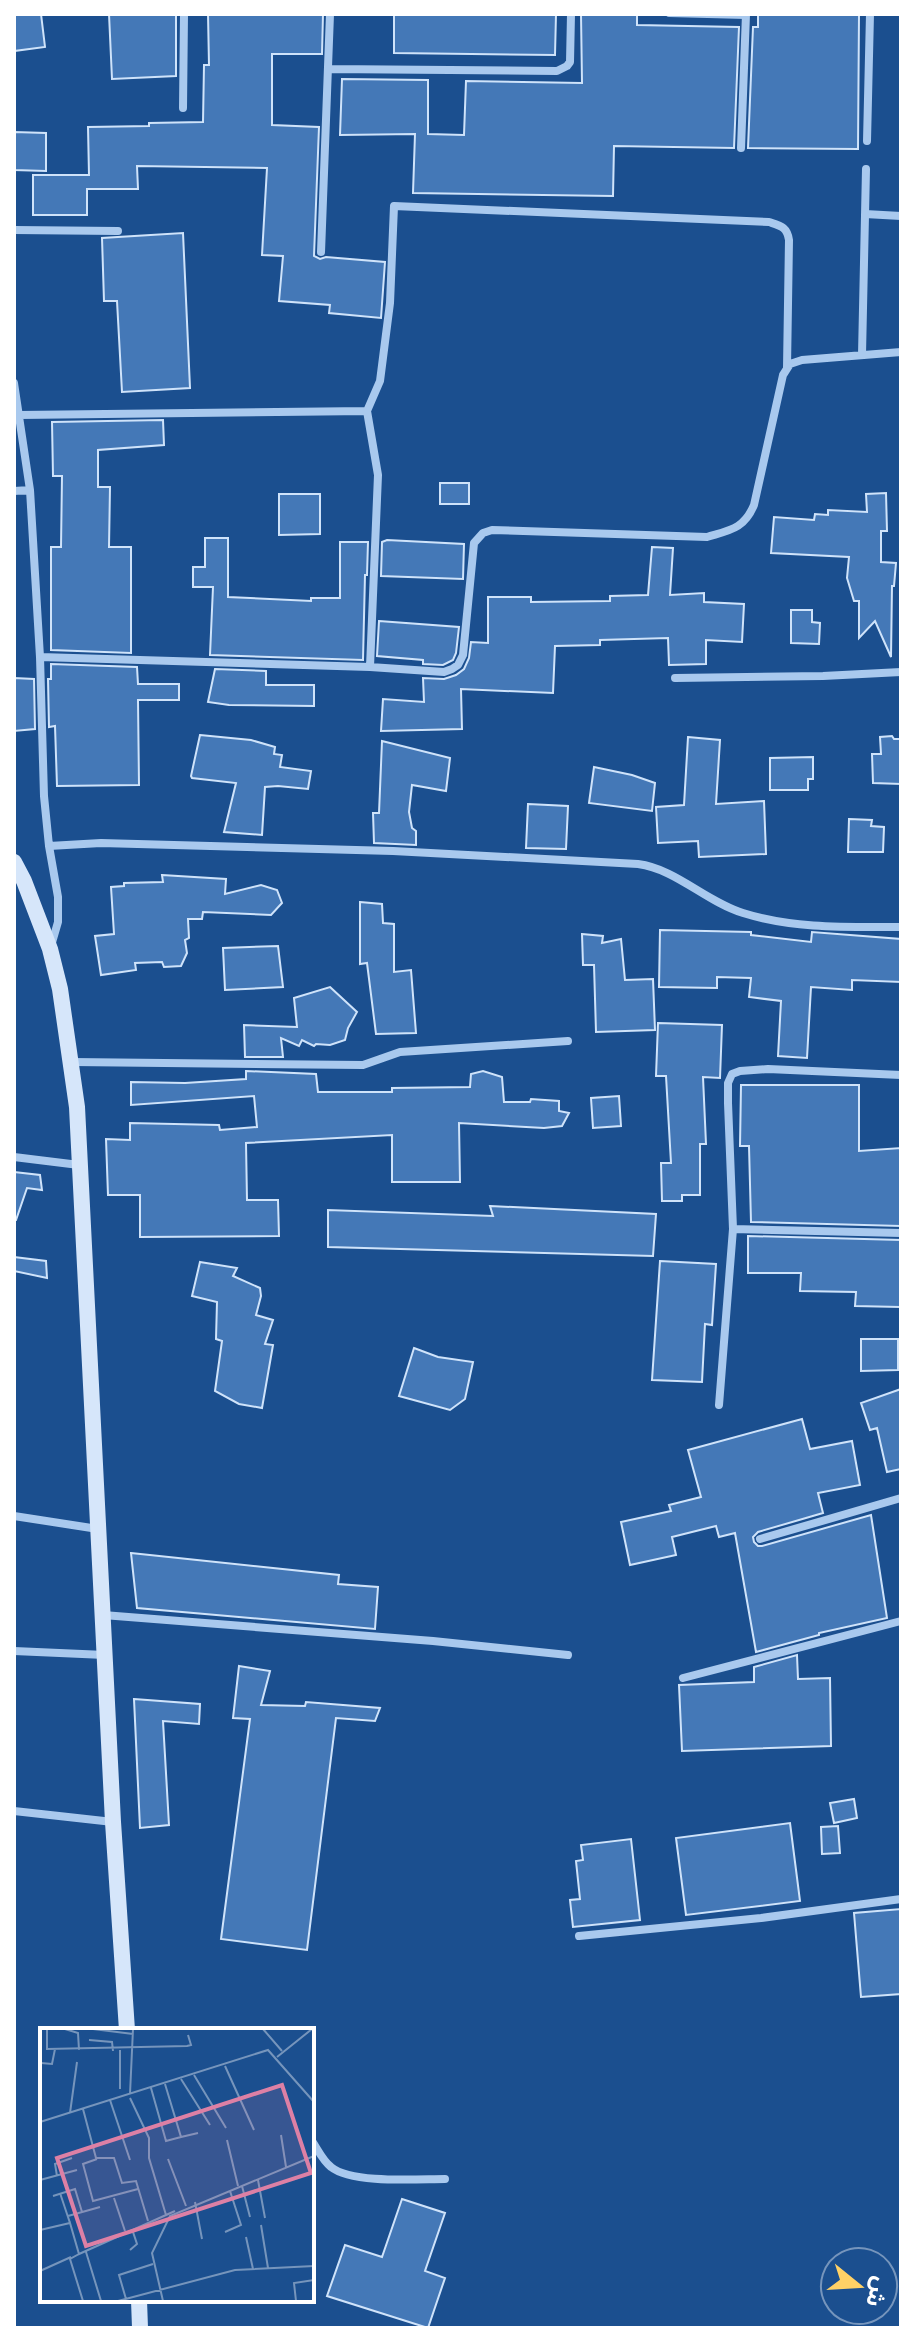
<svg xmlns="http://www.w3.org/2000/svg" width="915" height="2342" font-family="Jost,'Noto Sans Arabic',sans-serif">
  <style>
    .building { fill: #4478b7; stroke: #cfe3fa; stroke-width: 2 }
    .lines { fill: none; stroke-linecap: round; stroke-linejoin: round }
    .service { stroke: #a9c9ee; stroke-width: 6 }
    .minor { stroke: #a9c9ee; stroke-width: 8 }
    .secondary { stroke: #d6e6fa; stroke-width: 16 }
    .inset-road { fill: none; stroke: #7695bc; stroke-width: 2 }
    .view { fill: #dd80a5; fill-opacity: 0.15; stroke: #dd80a5; stroke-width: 4 }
    .inset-edge { fill: none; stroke: #fff; stroke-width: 4 }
  </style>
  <rect width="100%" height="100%" fill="#1b4f8f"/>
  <!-- building -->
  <path class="building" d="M14,14h27l4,33 -31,4z
    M109,14h67v62l-64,3z
    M208,14h115l-1,40h-50v71l47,2 -5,129 6,3 6,-2 59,5 -4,56 -52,-5 1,-8 -51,-4 4,-45 -21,-1 5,-87 -130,-2 1,23h-51v26h-54v-40h56l-1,-48 61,-1v-3l54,-1 1,-57h5z
    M394,14h162l-1,41 -161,-2z
    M581,14h56v11l102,2 -5,121 -120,-2 -1,50 -200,-3 2,-59 -75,1 2,-56 86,1v54l36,1 2,-54 116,2z
    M758,14h101l-1,135 -110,-1 5,-121h5z
    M14,132l32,1v38l-32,-1z
    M183,233l7,155 -68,4 -5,-91h-13l-2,-63z
    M163,420l1,25 -66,5v37h12l-1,60h22v106l-80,-3v-103h10l1,-71h-9l-1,-54z
    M440,483h29v21h-29z
    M886,493l1,38h-6v31l15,1 -2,23h-2l-1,71 -16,-36 -16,17v-37h-5l-7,-23 2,-21 -78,-4 3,-36 40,3 1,-6 13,1v-5l39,2 -1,-18z
    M279,494h41v40l-41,1z
    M205,538h23v59l83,4v-3h29v-56h28l-1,33h-2l-2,85 -153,-5 3,-68h-20v-20h12z
    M387,540l77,4 -1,35 -82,-3 1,-34z
    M652,547l21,1 -3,47 34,-2v9l40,2 -2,38 -36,-2v24l-37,1 -1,-27 -68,2v5l-45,1 -2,47 -92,-4 1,40 -81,2 2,-32 41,3 -1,-24 21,1 12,-4 8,-6 5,-11 2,-16 17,1v-46h43v5l79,-1v-5l38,-1z
    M791,610h21v12l8,1 -1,21 -28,-1z
    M379,621l80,6 -3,26 -3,7 -10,5 -20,-1v-4l-46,-4z
    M51,664l86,3 1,17h41v16h-41l1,85 -82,1 -2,-60 -6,1 -1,-48h3z
    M215,669l51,2v14h48v21l-85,-1 -21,-3z
    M14,678l20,1 1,50 -21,2z
    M200,735l51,5 24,7 -1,7 8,1 -2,12 31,4 -3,18 -30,-3 -13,1 -3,48 -38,-3 12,-49 -44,-5 -1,-2z
    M892,736l2,3h7v45l-28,-1 -1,-29h9l-1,-17z
    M688,737l32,3 -4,64 48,-3 2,53 -67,3 -1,-16 -40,2 -2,-36 28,-2z
    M382,741l68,17 -4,33 -34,-6 -3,27 3,16 4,3v14l-42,-2 -1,-30h6z
    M813,757v22h-5v11h-38v-32z
    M594,767l38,8 23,8 -3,28 -63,-8z
    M528,804l40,2 -2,43 -40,-1z
    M849,819l23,1 -1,6 13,1 -1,25h-35z
    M162,875l64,4 -1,15 36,-9 16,5 5,13 -11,12 -68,-3 -1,7h-14l1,19 -4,2 2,13 -6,13 -17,1 -2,-5 -27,1 1,7 -35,5 -6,-39 19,-2 -3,-47 13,-1v-3l39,-1z
    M360,902l22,2 1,19 11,1v48l17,-2 5,63 -40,1 -9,-71 -7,1z
    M660,930l91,2v3l60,7 1,-10 89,7v43l-49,-2v10l-41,-3 -4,71 -29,-2 3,-55 -32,-4 2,-19 -34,-1v11l-58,-1z
    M582,934l21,2 -1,7 19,-4 4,41 28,-1 2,51 -59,2 -2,-67h-11z
    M278,946l5,41 -58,3 -2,-42z
    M330,987l27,25 -9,16 -3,12 -15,5 -14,-1 -2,2 -12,-6 -3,6 -18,-8 2,19h-38l-1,-32 53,2 -3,-29z
    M658,1023l64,2 -2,53 -17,-1 3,67h-6v51h-18v6h-20l-1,-38h10l-5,-87h-10z
    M246,1071l70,3 2,18h74v-4l78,-1 1,-13 12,-3 19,6 2,25h26l1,-3 28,2v10l10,2 -7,13 -18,2 -85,-5 1,59h-68v-47l-146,8 1,57h31l1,36 -139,1v-42h-32l-2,-56 24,1v-17l89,2 1,5 37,-3 -3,-31 -123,9v-23l54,1 61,-4z
    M741,1085h118v66l42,-3v78l-150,-4 -2,-76h-9z
    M619,1096l2,30 -28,2 -2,-30z
    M14,1172l26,3 2,15 -15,-2 -11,32h-2z
    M490,1206l166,8 -3,42 -325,-9v-37l165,6z
    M748,1236l153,4 -1,67 -45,-1 1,-14 -56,-1 1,-18h-53z
    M14,1257l32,4 1,17 -33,-7z
    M660,1261l56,3 -4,61 -7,-1 -3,58 -50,-2z
    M200,1262l37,6 -4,8 27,12 1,8 -5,19 17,5 -8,24 8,1 -11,63 -23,-4 -24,-13 7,-50 -6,-2 1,-37 -25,-6z
    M861,1339h37v31l-37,1z
    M414,1348l24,9 35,5 -8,37 -15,11 -51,-14z
    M901,1389v80l-14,3 -10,-44 -7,2 -9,-27z
    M802,1419l8,30 42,-8 8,44 -42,8 5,20 -65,19 -5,5 1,5 4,4h4l109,-31 16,103 -68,15v2l-63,17 -21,-119 -16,4 -3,-11 -44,11 4,18 -46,10 -9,-43 50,-11 -2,-6 32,-8 -13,-47z
    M131,1553l208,22 -1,9 40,3 -3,42 -238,-21z
    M797,1655l1,24 32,-1 1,68 -149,5 -3,-66 75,-3v-15z
    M239,1666l31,5 -9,34 44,1 1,-4 74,6 -5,13 -39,-3 -29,232 -86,-11 29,-220 -17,-1z
    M134,1699l66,5 -1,20 -36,-3 6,104 -29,3z
    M854,1799l3,19 -23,5 -4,-20z
    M790,1823l10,78 -114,14 -10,-77z
    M838,1826l2,27 -18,1 -1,-27z
    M631,1839l9,81 -67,7 -3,-27 10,-1 -4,-38 7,-1 -2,-15z
    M901,1909v85l-40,3 -7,-84z
    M402,2199l43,14 -20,58 20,7 -17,50 -101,-32 18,-51 37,12z"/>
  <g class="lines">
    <!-- service -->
    <path class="service" d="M669,14l77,2"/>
    <!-- minor -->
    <path class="minor" d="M328,69l229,2 10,-5 3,-4 1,-48
      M183,108l1,-94
      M867,141l3,-127
      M741,148l5,-134
      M865,214l36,2
      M14,230l104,1
      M321,252l9,-238
      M862,355l4,-186
      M14,383l16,107 10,167 4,139 5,50 9,51v25l-7,24
      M19,415l348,-4
      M14,491l16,-1
      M40,657l330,10 74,5 8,-3 6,-4 5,-10 11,-112 9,-10 9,-3 215,7c23,-7 37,-8 47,-32l29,-130 7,-11 12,-4 99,-8
      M370,667l8,-192 -11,-64 13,-30 10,-78 4,-97 375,16c12,4 18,5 20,18l-2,128
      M675,678l148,-2 78,-4
      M49,846l52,-3 292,8 245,13c38,5 67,37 105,49 51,16 105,14 158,14
      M72,1062l291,3 37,-13 168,-11
      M14,1157l65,8
      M733,1229l-5,-126v-20l4,-9 8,-3 28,-2 133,6
      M719,1405l14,-176 168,4
      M14,1516l84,13
      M760,1539l141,-41
      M103,1615l330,26 135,14
      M14,1651l91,4
      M683,1678l218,-57
      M14,1811l99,11
      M579,1936l182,-18 140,-19
      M312,2141c6,9 11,20 19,26 21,17 87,12 114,12"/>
    <!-- secondary -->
    <path class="secondary" d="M14,862l10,19 26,68 10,40 17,118 36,715 14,208
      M139,2300l1,28"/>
  </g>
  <!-- overview -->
  <g transform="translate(40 2028)">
    <rect width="274" height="274" fill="#1b4f8f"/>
    <path class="inset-road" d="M7,1v20l140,-3 4,-1 -3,-10M25,1l13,4 1,17M53,1l40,5M223,1l19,22M49,12l23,2 1,9M237,29l35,-28M1,35l11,1 3,-15M185,38l29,64M154,47l32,53M141,51l29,46M125,56l16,53 17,-4M111,60l15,53 15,-4M80,61v-39M90,66l3,-65M90,70l19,40v20l17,57M70,72l20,60M43,81l13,49h18l8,25 14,-2 12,40M30,85l7,-51M0,94l228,-72 46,52M241,107l5,32M187,112l11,46M57,131l-14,5 10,37 45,-12M128,131l18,47M17,148l-2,-12 17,-6M0,152l37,-10M218,152l7,38M202,158l8,31M20,165l10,30M13,168l22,-7 7,23M74,170l11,33M155,174l7,37M28,188l32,-9M221,197l7,43M0,202l30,-7 9,31 96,-43M185,204l16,-7 -11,-34M206,209l7,32M90,222l7,-6 -5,-15M46,224l15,49M39,226l-9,5 13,42M0,243l31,-14M86,271l-7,-24 34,-11M78,273l117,-31 79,-4M123,273l-11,-48 18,-37 144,-60M256,273l-2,-18 20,-3"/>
    <path class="view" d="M242,57l29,88 -225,73 -29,-88z"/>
    <rect width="274" height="274" class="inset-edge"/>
  </g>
  <!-- border -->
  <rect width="915" height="2342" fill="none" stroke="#ffffff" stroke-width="32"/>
  <!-- north arrow -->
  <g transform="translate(859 2286) rotate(108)"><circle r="38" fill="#1b4f8f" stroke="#7695bc" stroke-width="2"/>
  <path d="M0-6L14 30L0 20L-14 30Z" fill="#ffd166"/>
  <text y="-12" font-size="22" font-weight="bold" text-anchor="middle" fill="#ffffff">ش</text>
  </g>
</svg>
